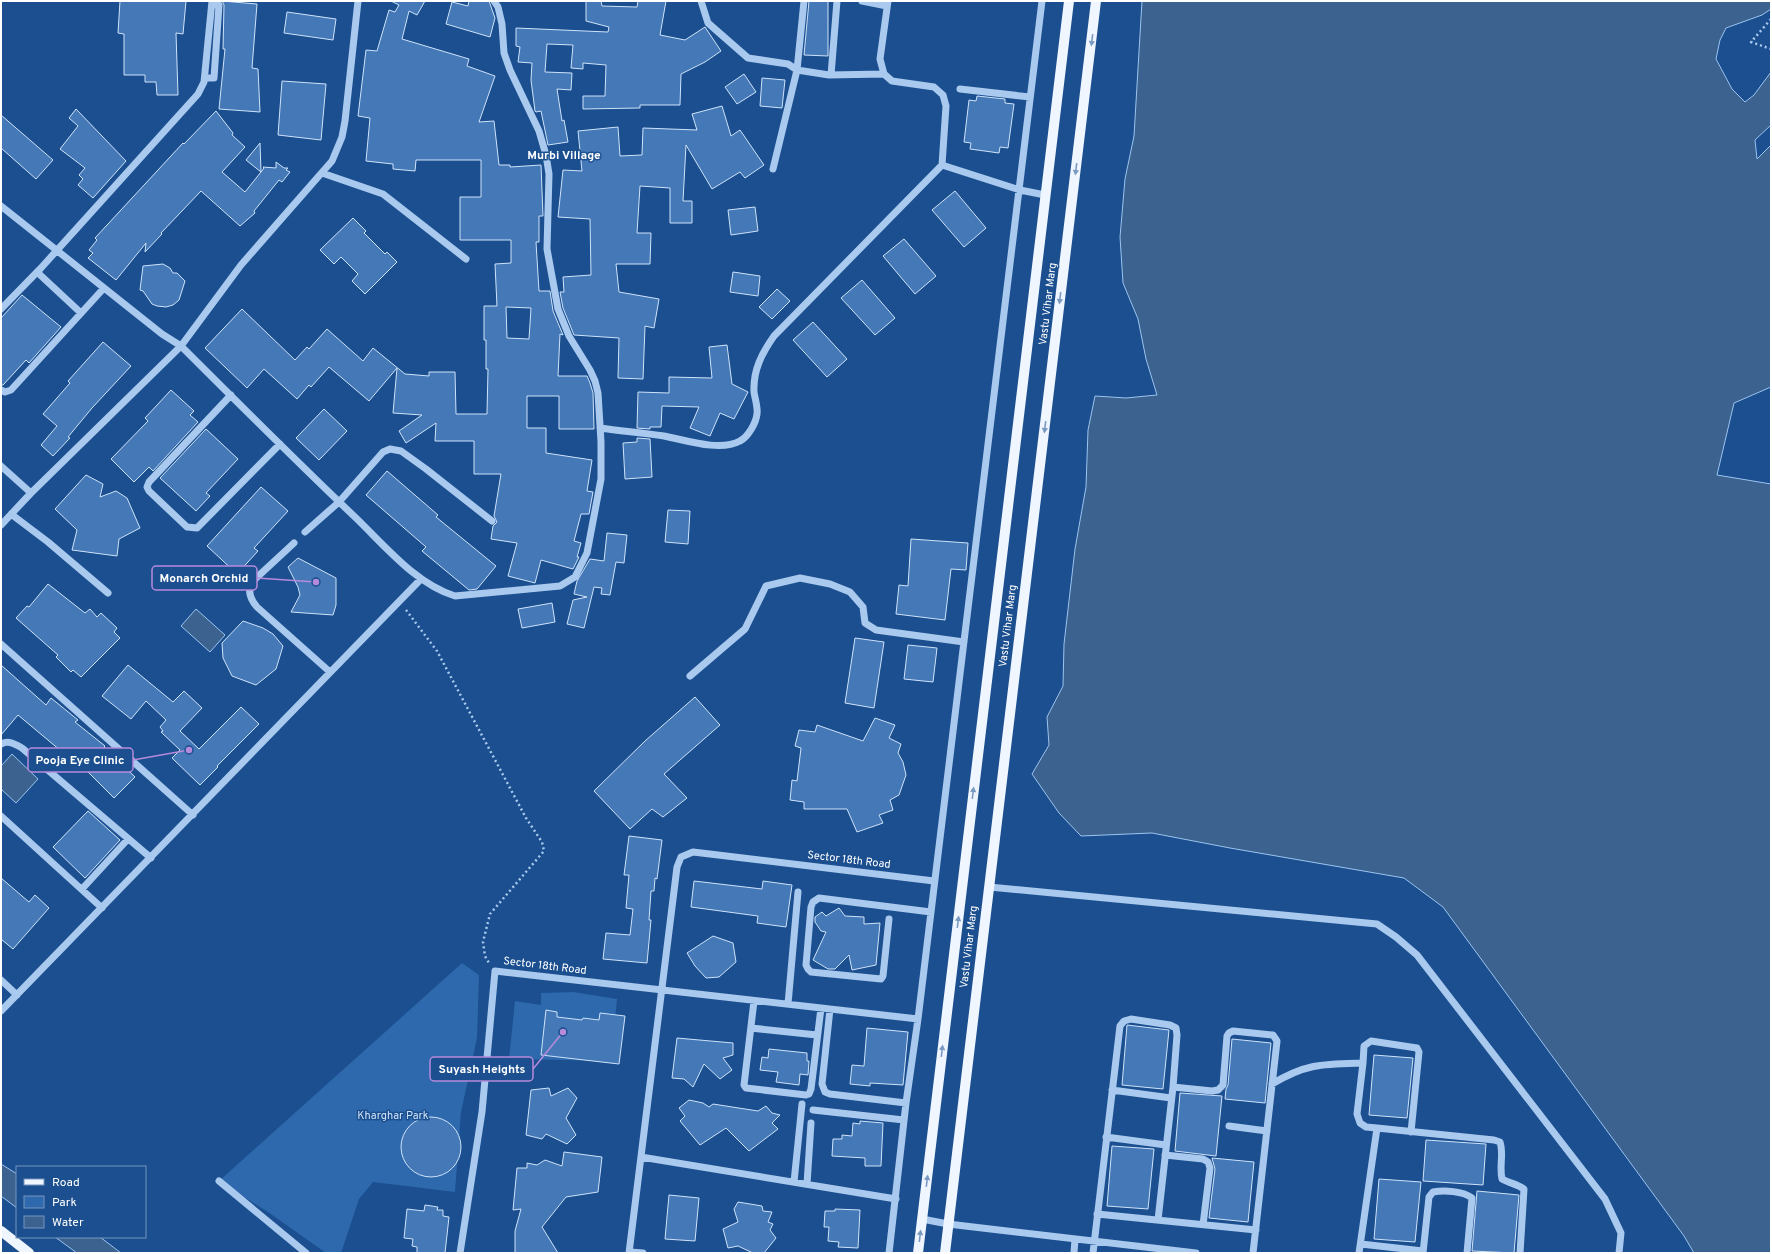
<svg xmlns="http://www.w3.org/2000/svg" width="1772" height="1254" font-family="Overpass,sans-serif">
  <style>
    .green { fill: #2e69ad }
    .water { fill: #3c6290; stroke: #9cc4f0 }
    .building { fill: #4478b7; stroke: #cfe3fa; fill-rule: evenodd }
    .lines { fill: none; stroke-linecap: round; stroke-linejoin: round }
    .path { stroke: #a9c9ee; stroke-width: 2.5; stroke-dasharray: 2 3; stroke-linecap: butt }
    .minor { stroke: #a9c9ee; stroke-width: 7 }
    .major { stroke: #f0f6ff; stroke-width: 10 }
    .oneway { fill: #7b9ac1 }
    .labels { text-anchor: middle; dominant-baseline: central; stroke-width: 3; stroke-linejoin: round; paint-order: stroke }
    .street-label { font-size: 11px; fill: #fff; stroke: #1b4f8f }
    .park-label { font-size: 11px; fill: #cfe3fa; stroke: #1b4f8f }
    .neighbourhood-label { font-size: 12px; font-weight: bold; fill: #fff; stroke: #1b4f8f }
    .leader { fill: none; stroke: #b68bdc; stroke-width: 1.5 }
    .callout-dot { fill: #b68bdc; stroke: #1b4f8f; stroke-width: 1.5 }
    .callout { fill: #1b4f8f; stroke: #b68bdc; stroke-width: 1.5 }
    .callout-label { font-size: 12px; text-anchor: middle; font-weight: bold; fill: #fff }
  </style>
  <rect width="100%" height="100%" fill="#1b4f8f"/>
  <!-- green -->
  <path class="green" d="M462,963l17,12 -2,63 -16,74 -6,80 -82,-10 -14,17 -18,54h-15l-58,-41 -49,-31z
    M573,992l44,7 -6,62 -102,-2 6,-58 26,4v-12z"/>
  <!-- water -->
  <path class="water" d="M1142,1h629v8l-9,6 -36,13 -6,12 -4,19 16,30 13,13 9,-7 17,-23v53l-16,15 2,19 14,-14v242l-37,16 -17,72 54,9v769h-77l-10,-17 -241,-329 -39,-29 -174,-30 -78,-15 -71,3 -22,-23 -27,-39 17,-29 -2,-28 16,-31 1,-42 11,-95 11,-62 2,-57 7,-34 31,2 31,-3 -11,-36 -8,-40 -15,-36 -3,-46 5,-58 9,-43z
    M196,609l29,26 -15,17 -29,-26z
    M12,754l26,25 -22,24 -15,-14v-23z
    M1,1164l16,10v34l-16,-12z
    M55,1237h45l21,16h-44z"/>
  <!-- building -->
  <path class="building" d="M120,1h66l-3,33 -7,-1 2,62h-21l-1,-13h-11v-7h-21v-41l-6,-1z
    M222,1l35,3 -5,64 6,1 2,43 -41,-3 6,-60h-2l1,-44z
    M391,1h34l-8,14 -8,-4 -7,28 67,20 -2,7 28,10 -16,46 15,-1 5,44h11v2l31,-2 2,51h-4v26h-3l3,49h11l3,20 10,24 -3,-1 -2,42h29l3,7 3,10 1,36h-35v-33h-32v32h19v25l46,7 -5,31 6,1 -4,22h-8l-7,27 7,2 -4,14h2l-6,12 -32,-9 -6,23 -27,-7 9,-33 -26,-4 2,-13 4,-4 -3,-6 7,-42h-27v-33h-39l1,-18 -30,20 -7,-12 23,-16 -29,-2 4,-45 -28,33 -40,-34 -18,20 -2,-2 -12,14 -33,-30 -17,19 -42,-40 37,-39 53,51 12,-13 2,2 18,-20 36,32 10,-13 32,26 24,2v-4h26l1,42h31l1,-45h-2v-29h-2v-34h13l-2,-42 16,-1v-23h-51v-43h21v-37h-65l-1,11 -22,-2v-5l-27,-3 4,-43 -12,-2 8,-66 11,1 12,-41 6,2 4,-7zM506,307l25,1 -2,31 -22,-1z
    M469,1h20l6,17 -5,19 -44,-13 6,-22 16,4z
    M586,1h15l1,5 35,1 1,-6h28l-6,34 25,5 20,-13 16,24 -16,11 -24,12 -1,31h-40v3l-57,1v-13h22l1,-31 -23,-2v6l-12,-1 2,-23 -26,-1 -2,28 27,1 -1,17 -14,-1 5,32 2,-1 4,22 -20,3 -7,-34 -5,1 -1,-1 -4,-31 1,-17 -14,-1 2,-15 -4,-1v-18l92,4 1,-5 -23,-6z
    M809,1h19v55l-24,-1z
    M287,12l49,7 -3,21 -49,-7z
    M744,74l12,18 -19,12 -12,-17z
    M762,78l23,2 -3,28 -22,-2z
    M282,81l44,3 -5,56 -43,-5z
    M977,96l28,3v4l9,1 -6,44 -8,-1 -1,6 -29,-4 1,-6 -7,-1 5,-42 7,1z
    M722,106l9,30 9,-6 24,35 -19,13 -5,-6 -28,17 -26,-44 -3,56h9v22h-22v-35l-30,-2 -3,47h14l-1,31h-34l3,28 40,7 -5,29 -9,-2 -2,53 -25,-1 1,-40 -45,-3 -11,-27 -3,-16h4l-1,-15 28,-2 -1,-56 -32,-2 5,-47 19,1 -4,-40 40,-4 2,29 22,-1 1,-27 54,2 -5,-16z
    M76,109l50,52 -33,37 -15,-13 5,-6 -4,-4 6,-7 -25,-19 18,-23 -9,-8z
    M216,111l17,22 -1,2 13,12 -23,25 23,20 16,-20 -15,-12 14,-17 1,29 3,-4 -1,-1 13,1v-6l8,6h4l-2,2 4,2 -8,10 -3,-2 -25,31 1,2 -15,13 -39,-35 -40,42 1,1 -17,18 1,-9 -30,37 -28,-22 5,-5 -4,-3 8,-10 -2,-2 88,-95 1,1z
    M1,115l52,45 -17,19 -35,-31z
    M955,191l31,37 -22,19 -32,-37z
    M755,207l3,24 -27,4 -3,-25z
    M353,218l13,13 -2,2 21,21 2,-2 10,10 -32,32 -13,-13 6,-7 -17,-17 -7,7 -14,-14z
    M904,239l32,37 -21,18 -32,-38z
    M163,264l7,4 3,5h4l8,8 -6,19 -6,5 -7,2 -9,-1 -5,-2 -9,-13 -3,-1 3,-24z
    M733,272l27,4 -2,20 -28,-4z
    M862,280l33,38 -20,17 -34,-37z
    M777,289l13,12 -18,18 -13,-12z
    M22,295l39,32 -32,36 -3,-3 -23,25h-2v-67z
    M813,322l34,37 -20,18 -34,-37z
    M103,342l28,24 -39,42 -24,29 2,1 -17,18 -12,-11 16,-19 -14,-12 27,-31 -2,-2z
    M727,345l5,39 16,8 -14,27 -14,-6 -10,23 -20,-8 9,-21 -37,-1 -1,21h-11v2l-13,-1 1,-36 31,1v-16l43,1 -3,-31z
    M171,390l23,21 -4,4 8,7 -45,49 -4,-4 -15,15 -23,-23 37,-38 -3,-3z
    M324,409l23,22 -28,29 -23,-22z
    M206,429l32,30 -32,34 4,3 -14,15 -36,-33z
    M637,438l13,1 2,38 -27,2 -2,-36 14,-1z
    M387,471l51,44 -2,2 60,49 -19,23 -8,1 -47,-39 4,-4 -60,-52z
    M86,475l17,9 -3,13 16,-6 11,7 13,30 -21,11 -2,17 -45,-6 5,-20 -22,-21z
    M261,487l27,24 -34,37 4,3 -21,23 -30,-28z
    M668,510l22,1 -2,33 -23,-2z
    M607,533l20,2 -3,28 -8,-1 -6,33 -9,-1 1,-6 -8,-1 -10,41 -17,-4 6,-24 14,-3 -13,-3 3,-13 13,-22 14,2z
    M911,539l57,4 -2,27 -15,-1 -6,51 -49,-6 3,-29 9,1z
    M298,558l38,20v27l-3,10 -42,-3 9,-17 -2,-8 -10,-20z
    M48,584l37,29 5,-4 7,8 4,-4 16,15 -3,4 6,6 -39,39 -8,-7 -2,2 -15,-15 2,-2 -42,-37 11,-12 2,1z
    M552,603l3,19 -33,6 -4,-19z
    M243,621l20,7 10,6 10,12 -7,23 -20,16 -24,-9 -9,-18 -1,-15z
    M855,638l29,4 -10,66 -29,-5z
    M908,645l29,3 -4,34 -29,-3z
    M1,665l45,40 5,-7 27,22 -3,2 30,24 -1,1 31,30 -21,21 -28,-28 -2,2 -25,-19 2,-2 -43,-36 -17,20z
    M128,665l45,37 11,-11 18,17 -22,23 19,18 42,-42 18,17 -42,42 1,1 -18,18 -28,-27 8,-8 -19,-18 2,-1 -3,-4 6,-7 -20,-19 -15,18 -29,-23z
    M695,697l25,28 -56,49 23,24 -24,19 -11,-8 -22,20 -36,-38 51,-50z
    M875,718l20,7 -6,13 12,6 -3,9 5,9 3,13 -7,20 -9,5 3,10 -14,5 4,8 -26,9 -10,-23h-43v-7l-14,-2 2,-20 5,1 4,-33 -6,-2 4,-16 16,2 2,-7 46,16z
    M88,811l32,29 -35,38 -32,-31z
    M629,836l33,4 -5,39 -2,-1 -1,13h-3l-2,29h2l-4,43 -44,-4 3,-26 24,2 3,-26 -7,-1 3,-33h-5z
    M1,878l28,24 6,-7 14,13 -36,41 -12,-10z
    M694,881l68,8 1,-8 29,4 -6,42 -29,-4 1,-7 -67,-9z
    M839,908l6,8 19,1v7l16,-1 -4,42 -24,5 -3,-15 -14,14h-7l-15,-9 13,-28 -5,-1 -6,-9v-5l7,-5 4,4z
    M713,936l20,7 3,19 -17,15 -13,1 -11,-12 -8,-13z
    M546,1010l11,2v5l25,3 1,-2 16,2 1,-7 25,3 -6,48 -78,-9z
    M1127,1025l42,5 -6,59 -41,-4z
    M867,1028l41,4 -5,53 -33,-2v3l-20,-2 2,-19 12,1z
    M677,1038l56,5v12l-10,3 9,12 -12,9 -16,-15 -11,23 -9,-8 -12,-1z
    M1232,1039l39,4 -6,60 -40,-4 1,-10 2,-4z
    M769,1049l38,4v8h2l-1,14 -8,-1 -1,11 -23,-3 2,-10 -18,-2 2,-13 6,1z
    M1374,1055l39,3 -6,60 -38,-3z
    M549,1088l2,8 17,-8 9,10 -11,20 10,17 -9,9 -21,-10 -4,5 -16,-4 5,-45z
    M1180,1093l42,3 -6,60 -41,-5z
    M689,1100l14,3 6,4 4,-3 45,7 8,-5 6,7 8,2 -8,8 6,6 -29,22 -23,-23 -26,17 -20,-24 5,-5 -6,-8z
    M401 1147a30 30 0 1 1 60 0a30 30 0 1 1-60 0Z
    M860,1121l23,2 -2,43h-16v-8l-33,-2 1,-17h9v-4l10,1 1,-13 7,1z
    M1426,1140l60,4 -3,41 -60,-4z
    M1112,1146l42,3 -6,60 -41,-3z
    M564,1152l38,5 -4,35 -32,5 -24,30 16,26h-43v-22l6,-22 -8,1 4,-42h10v-5l10,2 8,-5 17,6z
    M1212,1158l42,4 -6,60 -39,-4 6,-49z
    M1379,1179l42,3 -6,60 -41,-3z
    M1477,1191l42,4 -5,58 -42,-2z
    M669,1195l30,3 -4,43 -30,-2z
    M738,1202l24,4 1,5 9,1 -4,10 5,2 -3,6 6,8 -12,15h-11l-15,-7 -10,2 -5,-19 15,-7 -4,-13z
    M425,1205l13,2 -1,3h6v6l6,1 -4,36h-28v-6l-5,-1 1,-7 -9,-1 3,-29 17,2z
    M835,1209l25,1 -2,38 -20,-1 1,-5 -11,-1 1,-14h-5l1,-16h10z"/>
  <g class="lines">
    <!-- path -->
    <path class="path" d="M1771,19l-20,23 20,7
      M406,610l31,41 89,167 16,24 2,9 -54,63 -7,28 2,14 4,7"/>
    <!-- minor -->
    <path class="minor" d="M701,1l7,22 40,35 40,6 9,6 -24,99
      M804,1l-7,69 32,5 55,-1
      M862,1l25,5
      M888,1l-8,58 4,15 8,7 42,6 9,8 3,11 -4,59
      M831,75l6,-74
      M205,78h9l5,-73h-7
      M960,89l70,8
      M322,173l61,21 83,65
      M1,206l161,128 19,12c58,58 116,116 175,172 29,28 60,66 99,78l105,-10 15,-9 12,-24 14,-74v-37l-3,-49 -3,-12 -5,-11 -21,-34 -11,-27 -11,-60 2,-75 -3,-19 -7,-24 -29,-61 -6,-17 -2,-29 -4,-17 -4,-6
      M37,272l44,41
      M1,309l40,-41 157,-174 6,-12 8,-81
      M1,390l4,2 6,-2 93,-102
      M231,395l-82,87 -2,5 2,4 38,36 10,1 83,-84
      M600,428c22,3 43,5 64,8 21,4 56,16 76,5 8,-4 16,-18 17,-27 1,-7 -2,-15 -3,-22 -1,-22 8,-39 20,-56l168,-171 78,25 25,5
      M1,466l30,27
      M11,514l37,28 60,51
      M1,525l30,-32 150,-147 60,-81 91,-104 10,-24 3,-16 13,-120
      M305,532l34,-30 44,-50 7,-3 11,2 25,18 66,52
      M294,543l-42,39c-5,9 -2,17 5,25l73,65
      M1,644l192,171
      M690,676l55,-47 21,-43 34,-8 30,6 20,8 13,15 2,16 11,7 88,12
      M1,744c8,-4 14,0 21,4l129,110
      M1,816l101,92
      M989,887l388,37 19,13 21,18 188,244 16,34 -2,20
      M82,889l46,-50
      M889,919l-6,57 -2,3 -70,-7 -3,-3 -2,-4 5,-58 2,-5 6,-4 112,14
      M1,980l16,15
      M754,1001l-10,84 2,3 60,7 3,-1 2,-5 10,-81
      M788,1004l10,-112
      M830,1009l-8,75 3,8 5,2 76,9
      M1,1011l419,-431
      M751,1028l66,7
      M1363,1063l1,-17 7,-5 46,7 2,4 -8,80
      M1272,1084c35,-21 52,-20 91,-21l-6,51 3,9 6,4 11,1 -18,125
      M1112,1090l59,8
      M813,1110l91,10
      M1229,1126l38,5
      M1377,1128l117,12 6,2c4,12 -1,24 2,37 7,4 15,5 22,10l-4,64
      M1106,1137l60,8
      M1165,1155l38,4 5,3 2,6 -7,57
      M641,1157l255,42
      M219,1181l87,72
      M794,1182l8,-78
      M807,1184l4,-61
      M1097,1214l159,16
      M922,1219l26,5 248,29
      M1158,1220l15,-133
      M1361,1244l62,7
      M630,1252l13,1
      M460,1253l22,-141 13,-141 423,48
      M629,1253l48,-386 4,-10 12,-5 241,29
      M889,1253l17,-150 12,-84 124,-1018
      M1074,1253l1,-14
      M1093,1253l27,-227 4,-5 7,-2 39,6 6,3 1,7 -4,52 39,4 6,-1 5,-5 4,-49 2,-3 4,-2 40,4 4,6 -24,212
      M1423,1253l6,-56 4,-5c11,-2 30,-1 39,6l-5,55"/>
    <!-- major -->
    <path class="major" d="M1,1231l28,22
      M918,1253l151,-1252
      M945,1253l151,-1252"/>
  </g>
  <!-- one-way arrows -->
  <defs><path id="oneway-solid" d="M-6-.8H1V-3.2L6.5 0L1 3.2V.8H-6Z"/></defs>
  <g class="oneway">
    <use href="#oneway-solid" transform="translate(1092 40) rotate(97)"/>
    <use href="#oneway-solid" transform="translate(1076 169) rotate(97)"/>
    <use href="#oneway-solid" transform="translate(1060 298) rotate(97)"/>
    <use href="#oneway-solid" transform="translate(1045 427) rotate(97)"/>
    <use href="#oneway-solid" transform="translate(973 793) rotate(-83)"/>
    <use href="#oneway-solid" transform="translate(958 922) rotate(-83)"/>
    <use href="#oneway-solid" transform="translate(942 1051) rotate(-83)"/>
    <use href="#oneway-solid" transform="translate(927 1181) rotate(-83)"/>
    <use href="#oneway-solid" transform="translate(920 1236) rotate(-83)"/>
  </g>
  <g class="labels">
    <!-- street labels -->
    <g class="street-label">
      <text transform="translate(1048 304) rotate(-83)">Vastu Vihar Marg</text>
      <text transform="translate(1008 626) rotate(-83)">Vastu Vihar Marg</text>
      <text transform="translate(849 860) rotate(7)">Sector 18th Road</text>
      <text transform="translate(969 947) rotate(-83)">Vastu Vihar Marg</text>
      <text transform="translate(545 966) rotate(7)">Sector 18th Road</text>
    </g>
    <!-- park labels -->
    <g class="park-label">
      <text x="393" y="1116">Kharghar Park</text>
    </g>
    <!-- neighbourhood labels -->
    <g class="neighbourhood-label">
      <text x="564" y="156">Murbi Village</text>
    </g>
  </g>
  <!-- callouts -->
  <path class="leader" d="M316 582L257 578M189 750L133 760M563 1032L533 1069"/>
  <g class="callout-dot">
    <circle cx="316" cy="582" r="4"/>
    <circle cx="189" cy="750" r="4"/>
    <circle cx="563" cy="1032" r="4"/>
  </g>
  <g class="callout">
    <rect x="152" y="566" width="105" height="24" rx="4"/>
    <rect x="28" y="748" width="105" height="24" rx="4"/>
    <rect x="430" y="1057" width="103" height="24" rx="4"/>
  </g>
  <g class="callout-label">
    <text x="204" y="582">Monarch Orchid</text>
    <text x="80" y="764">Pooja Eye Clinic</text>
    <text x="482" y="1073">Suyash Heights</text>
  </g>
  <!-- border -->
  <rect width="1772" height="1254" fill="none" stroke="#ffffff" stroke-width="4"/>
  <!-- legend -->
  <rect x="16" y="1166" width="130" height="72" fill="#1b4f8f" stroke="#7695bc"/>
  <rect x="24" y="1179" width="20" height="6" fill="#f0f6ff" stroke="#7695bc"/>
  <text x="52" y="1186" font-size="12" fill="#ffffff">Road</text>
  <rect x="24" y="1196" width="20" height="12" fill="#2e69ad" stroke="#7695bc"/>
  <text x="52" y="1206" font-size="12" fill="#ffffff">Park</text>
  <rect x="24" y="1216" width="20" height="12" fill="#3c6290" stroke="#7695bc"/>
  <text x="52" y="1226" font-size="12" fill="#ffffff">Water</text>
</svg>
